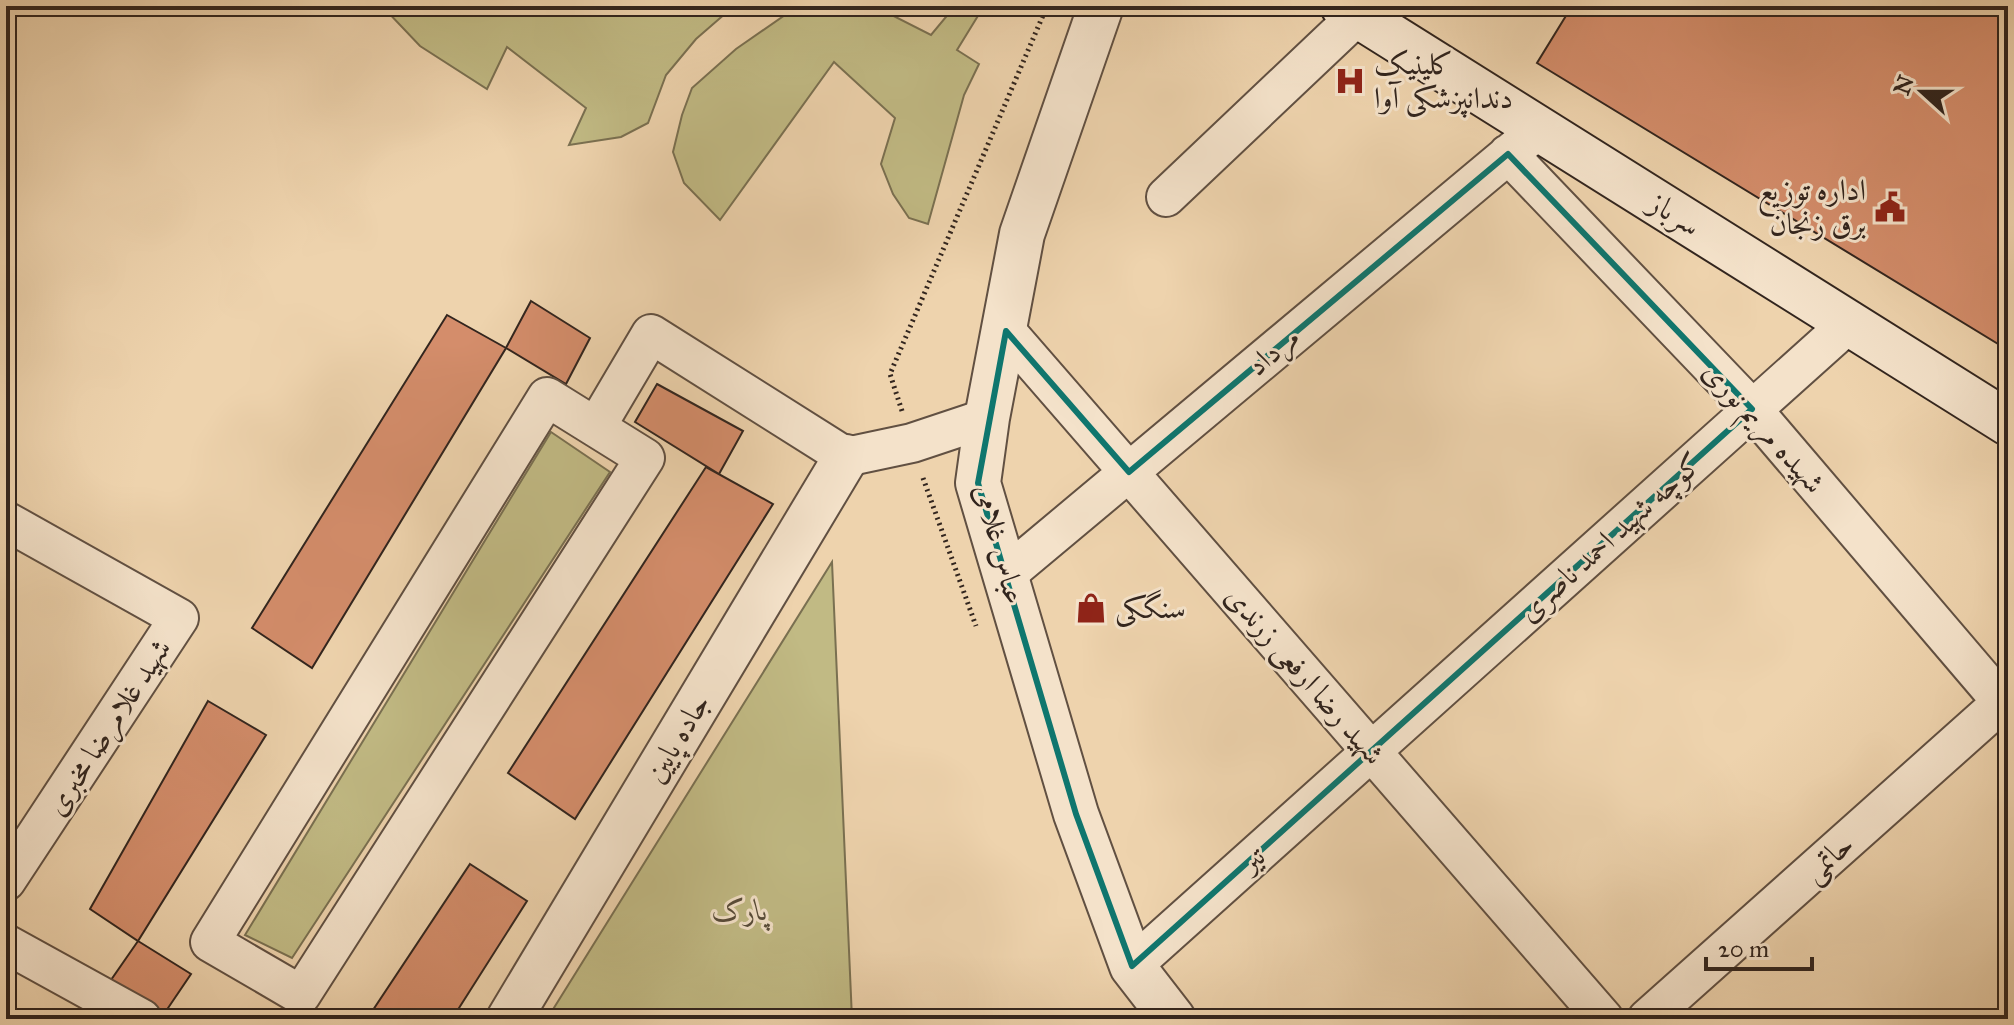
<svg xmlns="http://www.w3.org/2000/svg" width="2014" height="1025" font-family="'IM FELL Great Primer',Amiri,serif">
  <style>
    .green { fill: #c1ba84; stroke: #7a7051; stroke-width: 2 }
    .building { fill: #d48d6b; stroke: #32251e; stroke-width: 2 }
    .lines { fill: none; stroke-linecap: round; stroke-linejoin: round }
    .minor-casing { stroke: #615042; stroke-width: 42 }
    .tertiary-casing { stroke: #615042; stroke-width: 48 }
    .secondary-casing { stroke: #32251e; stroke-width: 48 }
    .path { stroke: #32251e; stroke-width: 5; stroke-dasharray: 2 4; stroke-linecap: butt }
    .minor { stroke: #f4e2ca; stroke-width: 38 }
    .tertiary { stroke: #f4e2ca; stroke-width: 44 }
    .secondary { stroke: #f4e2ca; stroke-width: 44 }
    .marked { fill: none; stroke: #0f766e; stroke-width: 6; stroke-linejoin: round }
    .labels { text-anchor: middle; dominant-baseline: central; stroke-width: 6; stroke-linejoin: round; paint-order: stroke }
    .poi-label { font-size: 30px; fill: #32251e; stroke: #f4e2ca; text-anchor: start }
    .street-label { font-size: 30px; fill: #32251e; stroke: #f4e2ca }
    .park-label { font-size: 30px; font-style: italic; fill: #564a38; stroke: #f4e2ca }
  </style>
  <rect width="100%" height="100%" fill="#eed3ad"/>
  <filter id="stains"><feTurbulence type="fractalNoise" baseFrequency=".0025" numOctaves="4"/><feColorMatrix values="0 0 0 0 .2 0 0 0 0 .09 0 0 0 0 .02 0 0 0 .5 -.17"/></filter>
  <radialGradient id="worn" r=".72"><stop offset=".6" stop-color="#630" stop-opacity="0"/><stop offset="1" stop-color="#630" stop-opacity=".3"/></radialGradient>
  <!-- green -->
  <path class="green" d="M382,6h352l-38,33 -30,36 -18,48 -27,14 -52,8 17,-37 -79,-61 -20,42 -67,-43z
    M798,6h76l57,29 24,-29h29l-27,44 22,14 -15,31 -36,129 -19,-6 -16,-24 -12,-30 14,-46 -61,-56 -114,158 -36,-37 -11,-31 9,-37 10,-27 44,-39z
    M551,432l59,40 -318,486 -47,-23z
    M832,562l20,457h-305z"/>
  <!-- building -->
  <path class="building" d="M1572,6h436v344l-471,-287z
    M531,301l59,37 -24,46 -60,-36z
    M447,315l59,33 -194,320 -60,-40z
    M657,384l86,47 -24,43 -84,-52z
    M706,467l67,37 -198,315 -67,-46z
    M208,701l58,34 -128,206 -48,-32z
    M470,864l57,37 -75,118h-85z
    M138,941l53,33 -27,40 -53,-34z"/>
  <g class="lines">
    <!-- minor casing -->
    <g class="minor-casing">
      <path id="minor" d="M1508,154l244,255 256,300
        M1166,197l192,-182
        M1006,331l598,688
        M547,397l98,61 -344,537 -91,-53z
        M596,427l55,-93 195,123 66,-14 75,-25
        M6,521l173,97 -173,263
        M1007,574l521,-436
        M6,944l136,75
        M1132,966l717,-643
        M1647,1019l361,-322"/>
    </g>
    <!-- tertiary casing -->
    <g class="tertiary-casing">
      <path id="tertiary" d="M1101,6l-79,228 -35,184 -9,65 98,331 56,152 41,53
        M509,1019l337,-562"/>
    </g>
    <!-- secondary casing -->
    <g class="secondary-casing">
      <path id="secondary" d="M1343,6l665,417"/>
    </g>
    <!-- path -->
    <path class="path" d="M902,411l-12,-37 157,-368
      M923,478l53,148"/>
    <!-- minor -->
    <use href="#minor" class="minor"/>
    <!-- tertiary -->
    <use href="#tertiary" class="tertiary"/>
    <!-- secondary -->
    <use href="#secondary" class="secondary"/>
  </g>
  <!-- marked area -->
  <path class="marked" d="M1508,154l244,255 -620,557 -56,-152 -98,-331 28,-152 123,141z"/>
  <!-- icons -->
  <defs>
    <g id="hospital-bare" transform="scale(2.4)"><path d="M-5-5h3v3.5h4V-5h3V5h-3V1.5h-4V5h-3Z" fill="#8f2418" stroke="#f4e2ca" stroke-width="2.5" paint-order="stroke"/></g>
    <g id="civic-bare" transform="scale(2.4)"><path d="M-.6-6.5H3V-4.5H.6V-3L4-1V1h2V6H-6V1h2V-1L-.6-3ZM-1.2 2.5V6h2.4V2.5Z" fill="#8f2418" stroke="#f4e2ca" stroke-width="2.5" paint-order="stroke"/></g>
    <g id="shop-bare" transform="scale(2.4)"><path d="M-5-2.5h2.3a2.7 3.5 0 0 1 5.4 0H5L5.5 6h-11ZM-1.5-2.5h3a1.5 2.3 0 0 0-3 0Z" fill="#8f2418" stroke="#f4e2ca" stroke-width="2.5" paint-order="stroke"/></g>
  </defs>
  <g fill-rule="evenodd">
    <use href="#hospital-bare" x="1350" y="81"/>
    <use href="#civic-bare" x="1890" y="207"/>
    <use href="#shop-bare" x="1091" y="608"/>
  </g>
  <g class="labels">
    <!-- poi labels -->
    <g class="poi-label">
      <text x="1374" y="64">کلینیک<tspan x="1374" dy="34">دندانپزشکی آوا</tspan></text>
      <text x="1866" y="190" text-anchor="end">اداره توزیع<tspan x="1866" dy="34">برق زنجان</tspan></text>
      <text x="1115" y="608">سنگکی</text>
    </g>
    <!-- street labels -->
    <g class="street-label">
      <text transform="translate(1675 214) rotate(32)">سرباز</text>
      <text transform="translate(1273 351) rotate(-40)">مرداد</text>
      <text transform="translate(1764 427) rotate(48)">شهیده مریم نوری</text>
      <text transform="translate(1610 537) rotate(-42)">کوچه شهید احمد ناصری</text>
      <text transform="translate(1000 544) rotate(75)">عباس غلامی</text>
      <text transform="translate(1305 675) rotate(49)">شهید رضا ارفعی زرندی</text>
      <text transform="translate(108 727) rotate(-57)">شهید غلامرضا مخبری</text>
      <text transform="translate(677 738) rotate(-59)">جاده پایین</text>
      <text transform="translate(1828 858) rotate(-42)">حاتمی</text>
      <text transform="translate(1252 859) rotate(-42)">تیر</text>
    </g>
    <!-- park labels -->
    <g class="park-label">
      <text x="740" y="910">پارک</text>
    </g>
  </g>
  <!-- margin -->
  <rect width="2014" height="1025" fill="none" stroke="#eed3ad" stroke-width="32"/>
  <rect x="8" y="8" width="1998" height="1009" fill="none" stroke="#32251e" stroke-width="4"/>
  <rect x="16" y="16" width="1982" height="993" fill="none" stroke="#32251e" stroke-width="2"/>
  <!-- north arrow -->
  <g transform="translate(1922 92) rotate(291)" stroke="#f4e2ca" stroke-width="6" paint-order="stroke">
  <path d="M0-6L14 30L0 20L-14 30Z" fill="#32251e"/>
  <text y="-12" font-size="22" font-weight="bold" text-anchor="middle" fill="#32251e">N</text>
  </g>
  <!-- scale -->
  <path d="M1706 957v12h106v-12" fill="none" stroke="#32251e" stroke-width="4"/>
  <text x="1718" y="957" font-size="24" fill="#32251e" stroke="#f4e2ca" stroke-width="6" paint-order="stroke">20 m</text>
  <rect width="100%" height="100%" filter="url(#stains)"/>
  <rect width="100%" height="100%" fill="url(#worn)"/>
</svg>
